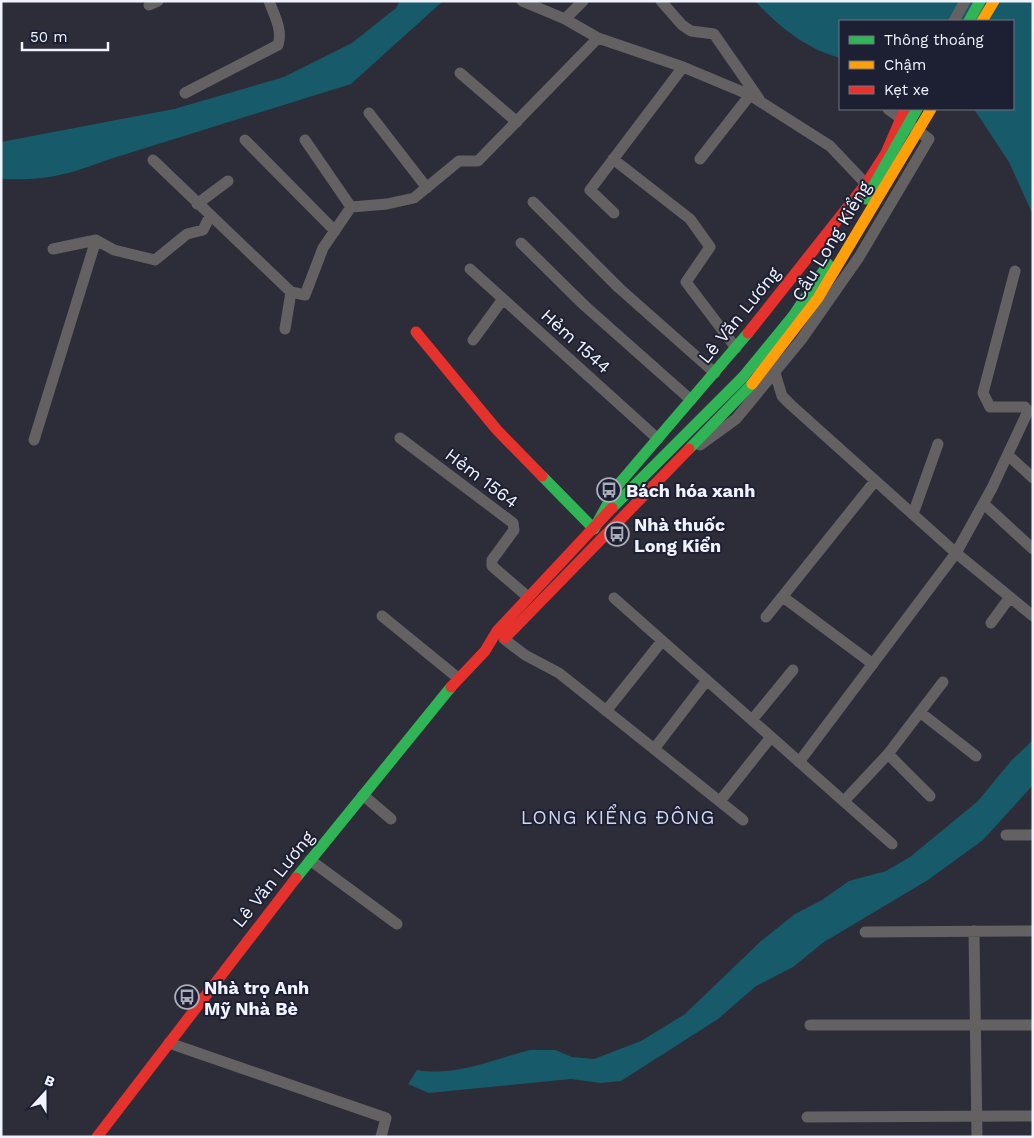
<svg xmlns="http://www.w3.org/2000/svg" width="1034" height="1138" font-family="'Work Sans',sans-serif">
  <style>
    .water { fill: #175a69 }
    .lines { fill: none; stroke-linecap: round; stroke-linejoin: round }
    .street { stroke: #636161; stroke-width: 11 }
    .fast { stroke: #30b455; stroke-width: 11 }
    .slow { stroke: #ff9f0a; stroke-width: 11 }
    .jam { stroke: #e5322d; stroke-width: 11 }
    .fast-bridge { stroke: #30b455; stroke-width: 11 }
    .slow-bridge { stroke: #ff9f0a; stroke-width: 11 }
    .labels { text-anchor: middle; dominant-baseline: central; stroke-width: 4; stroke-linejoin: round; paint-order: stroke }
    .street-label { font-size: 18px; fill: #f0f3fe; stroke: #1d2033 }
    .poi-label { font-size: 18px; font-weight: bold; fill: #f0f3fe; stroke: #1d2033; text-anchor: start }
    .neighbourhood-label { font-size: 19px; letter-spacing: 1px; fill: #d2d6f1; stroke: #1d2033 }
  </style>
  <rect width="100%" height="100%" fill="#2c2d38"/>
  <!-- water -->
  <path class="water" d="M400,1h43l-92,83 -244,76c-40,15 -62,21 -106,19v-37l173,-33 110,-32 68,-34 44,-35z
    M755,1h278v214l-24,-53 -35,-53h39v-88h-173v37c-34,-9 -61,-31 -85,-57z
    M1033,740v45l-50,55 -55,40 -104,62 -31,25 -37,19 -38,33 -97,62 -20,2 -30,-4 -142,14 -21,-9 9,-14c37,7 78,-11 113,-20h25l17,7 22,2 47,-18 23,-14 21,-13 76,-73 34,-27 27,-14 27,-19 37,-10 24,-14 68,-56 33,-40z"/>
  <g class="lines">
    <!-- street -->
    <path class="street" d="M522,1l43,18 33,19 85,29 67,28 80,51 36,38
      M661,1l21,24 9,6 23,3 45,65
      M149,5l9,-4
      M565,19l18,-18
      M954,21l11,-20
      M460,73l57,49
      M185,93l93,-48c5,-15 -4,-30 -9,-44
      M369,113l58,75
      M245,140l90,91
      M305,140l46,67
      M613,159l77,60 20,28 -24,35 50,66
      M700,159l50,-64
      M153,160l138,132 14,3 18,-47 28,-41 36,-3 27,-6 45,-37h19l120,-123
      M533,202l86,86 96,85
      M197,204l31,-23
      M614,213l-24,-23 93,-123
      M521,243l64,63 106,94
      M53,249l43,-9 18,10 41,10 32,-26 16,-4 7,-14
      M470,269l188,170
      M1015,271l-32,122 7,14h35l3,4 -36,77 -36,65 77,63
      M285,329l6,-37
      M473,340l30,-41
      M775,373l7,23 9,9 165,148 -157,209
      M400,438l113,85 1,7 -22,30v6l36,31
      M34,440l62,-200
      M700,445l36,-26 65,-79 58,-83 70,-118 -41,-30
      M1008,455l25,23
      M984,504l49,45
      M913,514l25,-70
      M783,597l90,67
      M614,598l278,246
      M382,616l76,62
      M766,617l109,-136
      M991,623l19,-26
      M504,639l21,16 34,18 184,147
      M606,711l56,-70
      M921,713l55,43
      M752,720l41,-50
      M654,749l53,-69
      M888,754l42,42
      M363,795l28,24
      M845,800l43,-46 55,-72
      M720,801l51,-64
      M1006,835h27
      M310,860l87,64
      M974,931l3,206
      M865,932l168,-1
      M810,1025h223
      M169,1043l217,75 -5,19
      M807,1117l226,-1"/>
    <!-- fast -->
    <path class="fast" d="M969,21l11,-20
      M689,449l63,-65
      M542,476l52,53 24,-44 130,-152
      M612,508l131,-131
      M296,878l155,-191"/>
    <!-- slow -->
    <path class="slow" d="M982,21l12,-20"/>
    <!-- jam -->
    <path class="jam" d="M416,332l81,98 45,46
      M748,333l118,-149 20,-31 19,-44
      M505,638l184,-189
      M451,687l34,-36 12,-20 115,-123
      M97,1137l199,-259"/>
    <!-- fast-bridge -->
    <path class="fast-bridge" d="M866,199l51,-90
      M743,377l50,-61 35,-52"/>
    <!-- slow-bridge -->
    <path class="slow-bridge" d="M752,384l66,-86 113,-189"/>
  </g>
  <!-- icons -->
  <defs>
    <g id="bus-ring" transform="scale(1.25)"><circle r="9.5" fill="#1d2033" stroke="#abaeb9" stroke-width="1.5"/><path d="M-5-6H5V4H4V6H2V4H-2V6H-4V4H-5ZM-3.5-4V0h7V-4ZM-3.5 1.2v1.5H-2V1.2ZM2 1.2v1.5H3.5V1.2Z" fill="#abaeb9"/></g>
  </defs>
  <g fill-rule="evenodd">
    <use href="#bus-ring" x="609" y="490"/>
    <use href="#bus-ring" x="617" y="534"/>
    <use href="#bus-ring" x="187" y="997"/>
  </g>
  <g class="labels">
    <!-- street labels -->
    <g class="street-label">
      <text transform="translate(831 241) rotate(-59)">Cầu Long Kiểng</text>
      <text transform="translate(739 315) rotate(-51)">Lê Văn Lương</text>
      <text transform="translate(576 341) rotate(42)">Hẻm 1544</text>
      <text transform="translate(482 478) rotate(37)">Hẻm 1564</text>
      <text transform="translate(273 879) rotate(-51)">Lê Văn Lương</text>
    </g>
    <!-- poi labels -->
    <g class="poi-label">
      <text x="626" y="490">Bách hóa xanh</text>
      <text x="634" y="524">Nhà thuốc<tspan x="634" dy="21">Long Kiển</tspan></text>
      <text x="204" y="987">Nhà trọ Anh<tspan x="204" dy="21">Mỹ Nhà Bè</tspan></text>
    </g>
    <!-- neighbourhood labels -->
    <g class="neighbourhood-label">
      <text x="618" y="817">LONG KIỂNG ĐÔNG</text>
    </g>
  </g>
  <!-- border -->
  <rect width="1034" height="1138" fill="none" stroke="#f0f3fe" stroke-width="5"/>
  <!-- legend -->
  <rect x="839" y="20" width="175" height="90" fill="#1d2033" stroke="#717484"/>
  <rect x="849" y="36" width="25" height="8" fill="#30b455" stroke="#717484"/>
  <text x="884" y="45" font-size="15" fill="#f0f3fe">Thông thoáng</text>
  <rect x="849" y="61" width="25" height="8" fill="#ff9f0a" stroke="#717484"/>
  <text x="884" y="70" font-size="15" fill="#f0f3fe">Chậm</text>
  <rect x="849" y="86" width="25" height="8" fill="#e5322d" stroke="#717484"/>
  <text x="884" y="95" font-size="15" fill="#f0f3fe">Kẹt xe</text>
  <!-- north arrow -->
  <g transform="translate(45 1093) rotate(21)" stroke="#1d2033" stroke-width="4" paint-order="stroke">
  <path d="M0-4L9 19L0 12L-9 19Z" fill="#f0f3fe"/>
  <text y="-8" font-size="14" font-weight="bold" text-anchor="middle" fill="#f0f3fe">B</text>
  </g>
  <!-- scale -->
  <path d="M22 42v8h86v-8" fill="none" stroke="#f0f3fe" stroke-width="2.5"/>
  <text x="30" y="42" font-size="15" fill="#f0f3fe" stroke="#1d2033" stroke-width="4" paint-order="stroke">50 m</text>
</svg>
